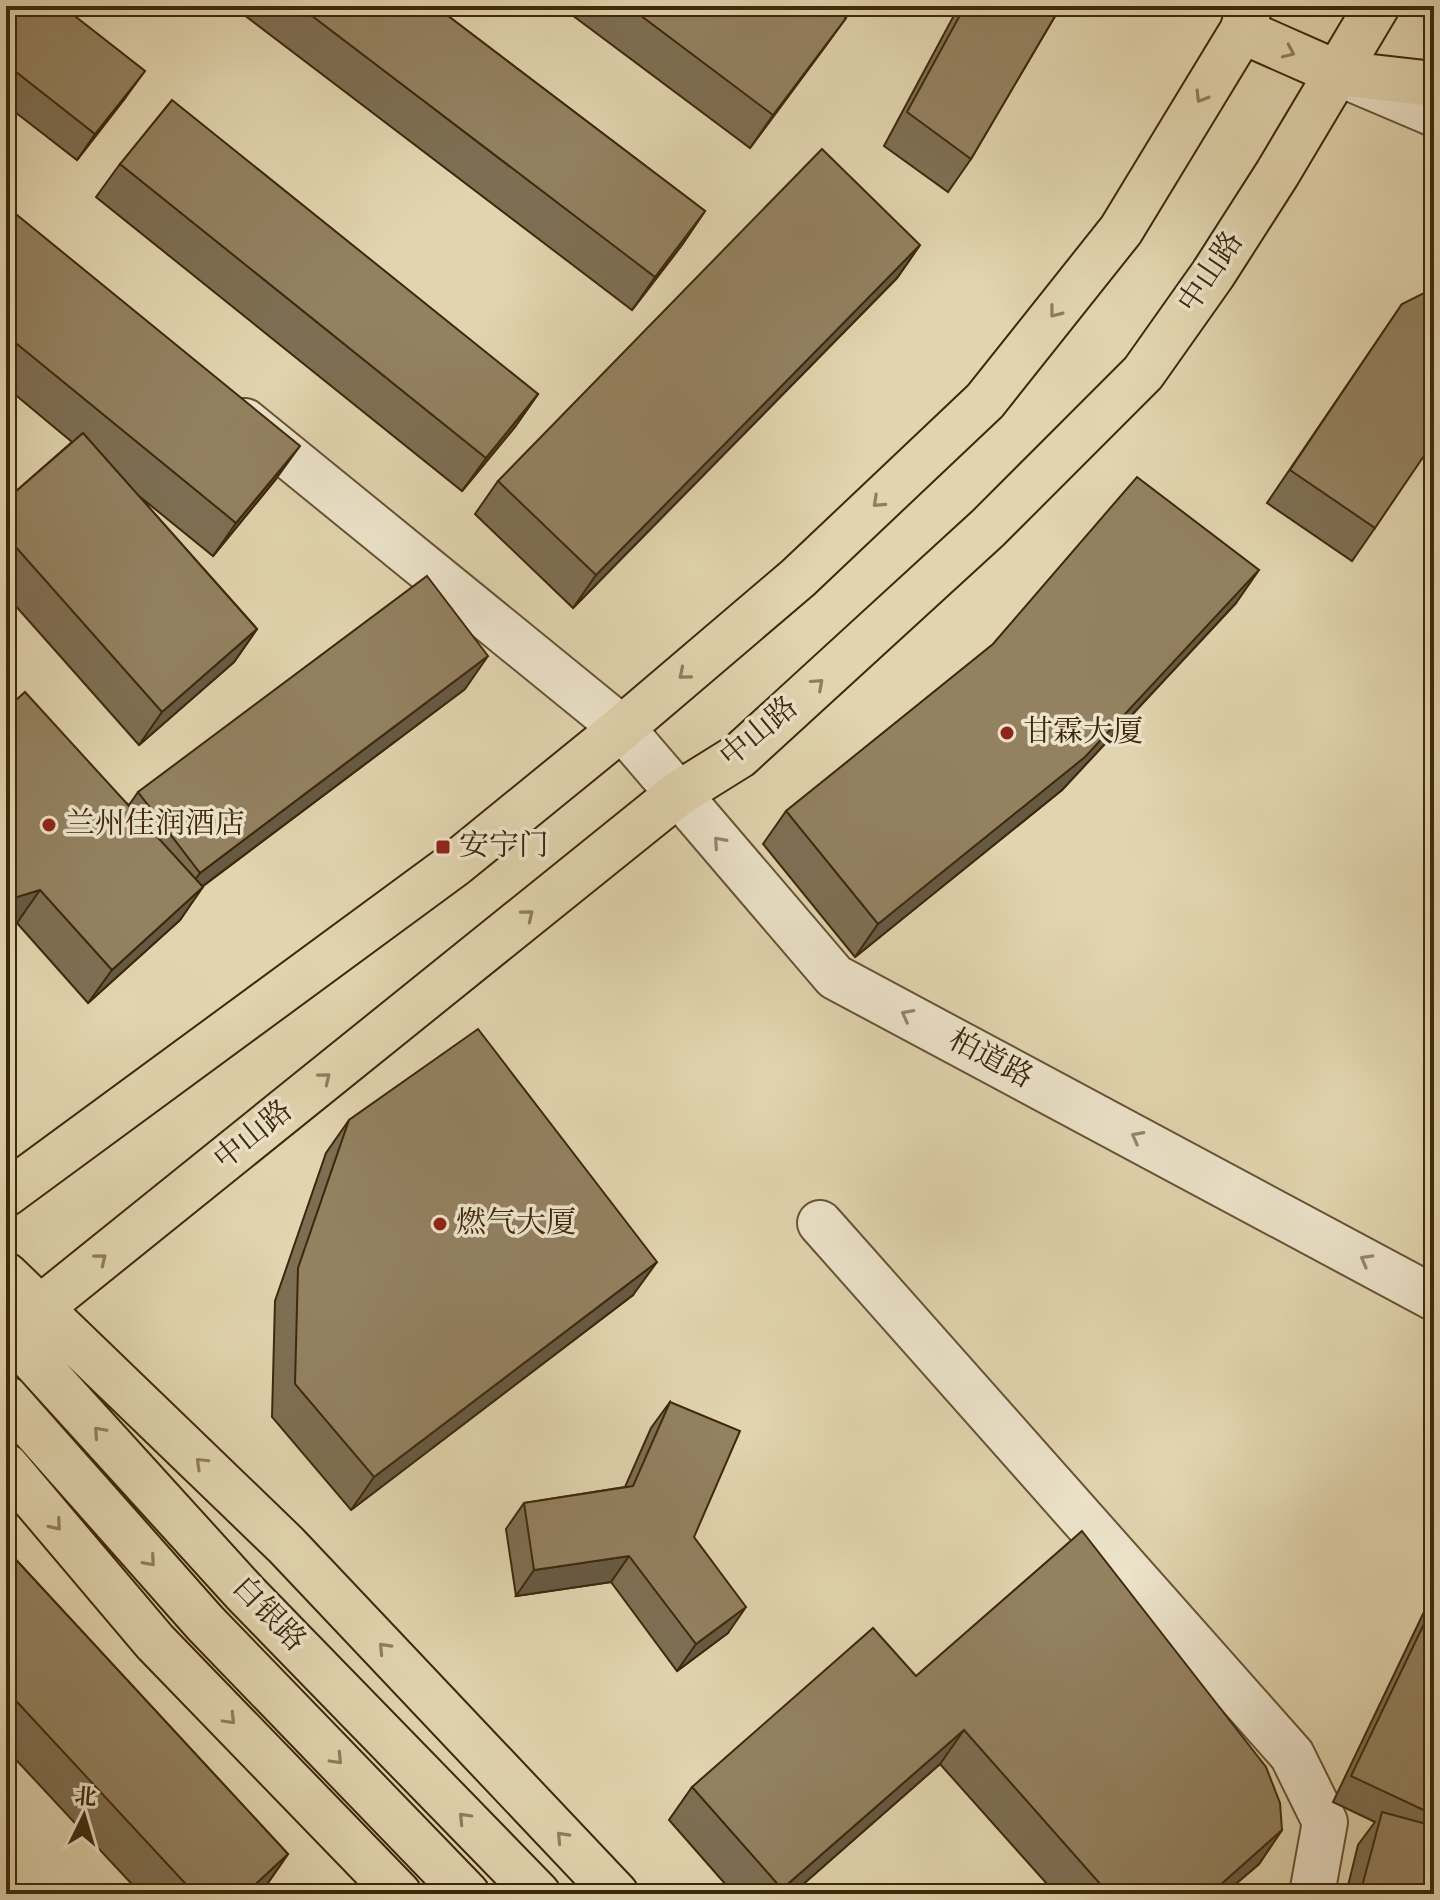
<svg xmlns="http://www.w3.org/2000/svg" width="1440" height="1900" font-family="'Sorts Mill Goudy','Noto Serif SC',serif">
  <style>
    .lines { fill: none; stroke-linecap: round; stroke-linejoin: round }
    .minor-casing { stroke: #675334; stroke-width: 48 }
    .major-casing { stroke: #3e280b; stroke-width: 48 }
    .minor { stroke: #ece3ca; stroke-width: 44 }
    .major { stroke: #e1d4ae; stroke-width: 44 }
    .wall { fill: #7e6f53; stroke: #3e280b; stroke-width: 2 }
    .shaded-wall { fill: #675a43; stroke: #3e280b; stroke-width: 2 }
    .building { fill: #938160; stroke: #3e280b; stroke-width: 2 }
    .oneway { stroke: #907e5c }
    .oneway2 { stroke: #95866a }
    .poi-dot { fill: #8f2418; stroke: #ece3ca; stroke-width: 3 }
    .labels { text-anchor: middle; dominant-baseline: central; stroke-width: 7; stroke-linejoin: round; paint-order: stroke }
    .street-label { font-size: 30px; fill: #3e280b; stroke: #ece3ca }
    .poi-label { font-size: 30px; fill: #3e280b; stroke: #ece3ca; text-anchor: start }
  </style>
  <rect width="100%" height="100%" fill="#e1d4ae"/>
  <filter id="stains"><feTurbulence type="fractalNoise" baseFrequency=".0025" numOctaves="4"/><feColorMatrix values="0 0 0 0 .2 0 0 0 0 .09 0 0 0 0 .02 0 0 0 .5 -.17"/></filter>
  <radialGradient id="worn" r=".72"><stop offset=".6" stop-color="#630" stop-opacity="0"/><stop offset="1" stop-color="#630" stop-opacity=".3"/></radialGradient>
  <g class="lines">
    <!-- minor casing -->
    <g class="minor-casing">
      <path id="minor" d="M1354,80l80,34
        M245,421l377,307 213,249 599,321
        M820,1223l472,532 33,67 -13,72"/>
    </g>
    <!-- major casing -->
    <g class="major-casing">
      <path id="major" d="M1242,31l95,42 97,11
        M6,1194l449,-330 167,-136 176,-150 187,-177 136,-171 121,-199 8,-25
        M6,1275l280,270 330,349
        M6,1328l34,-20 638,-514 61,-38 249,-228 155,-155 70,-99 64,-100 100,-168
        M6,1330l239,263 293,301
        M6,1398l199,225 262,271
        M6,1466l149,176 244,252"/>
    </g>
    <!-- minor -->
    <use href="#minor" class="minor"/>
    <!-- major -->
    <use href="#major" class="major"/>
  </g>
  <!-- wall -->
  <path class="wall" d="M6,6l120,91 -49,63 -71,-55z
    M236,6h199l270,205 -23,34 -50,65 -397,-302z
    M560,6h270l16,12 -96,130z
    M959,6h102l-90,153 -23,33 -64,-46z
    M120,164l418,230 -23,33 -53,64 -366,-294z
    M6,206l270,273 -63,77 -74,-60 118,133 -23,33 -95,83 -133,-150v-95l66,-58 -66,-55z
    M920,245l-23,33 -324,330 -98,-94 23,-33z
    M1402,304l-27,224 -23,33 -85,-58z
    M1236,603l-174,187 -207,167 -92,-113 23,-33z
    M465,689l-263,198 -22,33 -92,83 -71,-80 -11,4v-218l123,96 9,-13z
    M349,1120l284,175 -282,215 -79,-93 3,-116 51,-148z
    M670,1402l24,135 34,96 -51,38 -66,-89 -95,14 -10,-67 18,-26 101,-16 26,-59z
    M6,1549l282,305 -23,33 -7,7h-117l-135,-145z
    M1434,1591v219l-9,13 9,71h-88l12,-49 17,-23 -42,-20z
    M916,1676l366,154 -23,34 -35,30h-168l-116,-130 -148,130h-58l-65,-74 23,-33z"/>
  <!-- shaded-wall -->
  <path class="shaded-wall" d="M846,18l-24,33 -72,97 23,-33z
    M145,71l-19,26 -49,63 18,-26z
    M705,211l-23,34 -50,65 23,-33z
    M920,245l-23,33 -324,330 23,-33z
    M538,394l-23,33 -53,64 24,-33z
    M300,446l-24,33 -63,77 23,-33z
    M1259,570l-23,33 -174,187 -207,167 23,-33z
    M257,629l-23,33 -95,83 23,-33z
    M488,656l-23,33 -289,217 24,-33z
    M203,887l-23,33 -92,83 24,-33z
    M40,890l-23,33 -11,4v-28z
    M657,1262l-24,33 -282,215 23,-33z
    M629,1556l-18,26 -95,14 18,-26z
    M746,1607l-18,26 -51,38 19,-27z
    M964,1730l-24,34 -148,130h-13l3,-5z
    M1282,1830l-23,34 -35,30h-14z
    M288,1854l-23,33 -7,7h-13z"/>
  <!-- building -->
  <path class="building" d="M6,6h56l83,65 -50,63 -89,-70z
    M299,6h136l270,205 -50,66z
    M628,6h202l16,12 -73,97z
    M965,6h96l-90,153 -64,-47z
    M172,100l366,294 -52,64 -366,-294z
    M822,149l98,96 -324,330 -98,-94z
    M6,206l294,240 -64,77 -230,-188z
    M1434,288v153l-59,87 -85,-58 112,-166z
    M83,433l174,196 -95,83 -156,-176v-36z
    M1137,477l122,93 -174,187 -207,167 -92,-113 207,-167z
    M427,576l61,80 -288,217 -62,-81z
    M25,692l178,195 -91,83 -72,-80 -29,9h-5v-190z
    M478,1029l179,233 -283,215 -79,-93 3,-116 51,-148z
    M670,1402l70,29 -46,106 52,70 -50,37 -67,-88 -95,14 -10,-67 109,-17z
    M1082,1531l184,236 14,36 2,27 -72,64h-101l-145,-164 -182,159 -90,-102 181,-159 43,48z
    M6,1549l282,305 -43,40h-50l-189,-204z
    M1434,1603v207l-2,4 -81,-38z
    M1382,1812l52,14v68h-74z
    M912,1884l9,10h-20z
    M312,1885l8,9h-18z"/>
  <!-- one-way arrows -->
  <defs><path id="oneway-chevron" d="M-2-3.5L2.5 0L-2 3.5" fill="none" stroke-width="1.6" stroke-linecap="round" stroke-linejoin="round" transform="scale(2)"/></defs>
  <g class="oneway">
    <use href="#oneway-chevron" transform="translate(1289 52) rotate(24)"/>
    <use href="#oneway-chevron" transform="translate(1201 97) rotate(121)"/>
    <use href="#oneway-chevron" transform="translate(1055 312) rotate(128)"/>
    <use href="#oneway-chevron" transform="translate(878 502) rotate(137)"/>
    <use href="#oneway-chevron" transform="translate(684 674) rotate(140)"/>
    <use href="#oneway-chevron" transform="translate(818 684) rotate(-42)"/>
    <use href="#oneway-chevron" transform="translate(528 915) rotate(-39)"/>
    <use href="#oneway-chevron" transform="translate(325 1078) rotate(-39)"/>
    <use href="#oneway-chevron" transform="translate(101 1259) rotate(-39)"/>
    <use href="#oneway-chevron" transform="translate(99 1432) rotate(-132)"/>
    <use href="#oneway-chevron" transform="translate(201 1463) rotate(-136)"/>
    <use href="#oneway-chevron" transform="translate(56 1525) rotate(50)"/>
    <use href="#oneway-chevron" transform="translate(150 1561) rotate(49)"/>
    <use href="#oneway-chevron" transform="translate(384 1648) rotate(-133)"/>
    <use href="#oneway-chevron" transform="translate(230 1719) rotate(46)"/>
    <use href="#oneway-chevron" transform="translate(337 1759) rotate(46)"/>
    <use href="#oneway-chevron" transform="translate(464 1818) rotate(-134)"/>
    <use href="#oneway-chevron" transform="translate(562 1837) rotate(-133)"/>
  </g>
  <g class="oneway2">
    <use href="#oneway-chevron" transform="translate(719 842) rotate(-131)"/>
    <use href="#oneway-chevron" transform="translate(907 1015) rotate(-152)"/>
    <use href="#oneway-chevron" transform="translate(1137 1137) rotate(-152)"/>
    <use href="#oneway-chevron" transform="translate(1366 1260) rotate(-151)"/>
  </g>
  <!-- markers -->
  <g class="poi-dot">
    <circle cx="1007" cy="733" r="8"/>
    <circle cx="49" cy="825" r="8"/>
    <rect x="435" y="839" width="16" height="16" rx="4"/>
    <circle cx="440" cy="1224" r="8"/>
  </g>
  <g class="labels">
    <!-- street labels -->
    <g class="street-label">
      <text transform="translate(1212 273) rotate(-56)">中山路</text>
      <text transform="translate(760 733) rotate(-40)">中山路</text>
      <text transform="translate(990 1060) rotate(28)">柏道路</text>
      <text transform="translate(254 1136) rotate(-39)">中山路</text>
      <text transform="translate(268 1615) rotate(46)">白银路</text>
    </g>
    <!-- poi labels -->
    <g class="poi-label">
      <text x="1023" y="733">甘霖大厦</text>
      <text x="65" y="825">兰州佳润酒店</text>
      <text x="459" y="847">安宁门</text>
      <text x="456" y="1224">燃气大厦</text>
    </g>
  </g>
  <!-- margin -->
  <rect width="1440" height="1900" fill="none" stroke="#e1d4ae" stroke-width="32"/>
  <rect x="8" y="8" width="1424" height="1884" fill="none" stroke="#3e280b" stroke-width="4"/>
  <rect x="16" y="16" width="1408" height="1868" fill="none" stroke="#3e280b" stroke-width="2"/>
  <!-- north arrow -->
  <g transform="translate(84 1816) rotate(5)" stroke="#ece3ca" stroke-width="6" paint-order="stroke">
  <path d="M0-6L14 30L0 20L-14 30Z" fill="#3e280b"/>
  <text y="-12" font-size="22" font-weight="bold" text-anchor="middle" fill="#3e280b">北</text>
  </g>
  <rect width="100%" height="100%" filter="url(#stains)"/>
  <rect width="100%" height="100%" fill="url(#worn)"/>
</svg>
